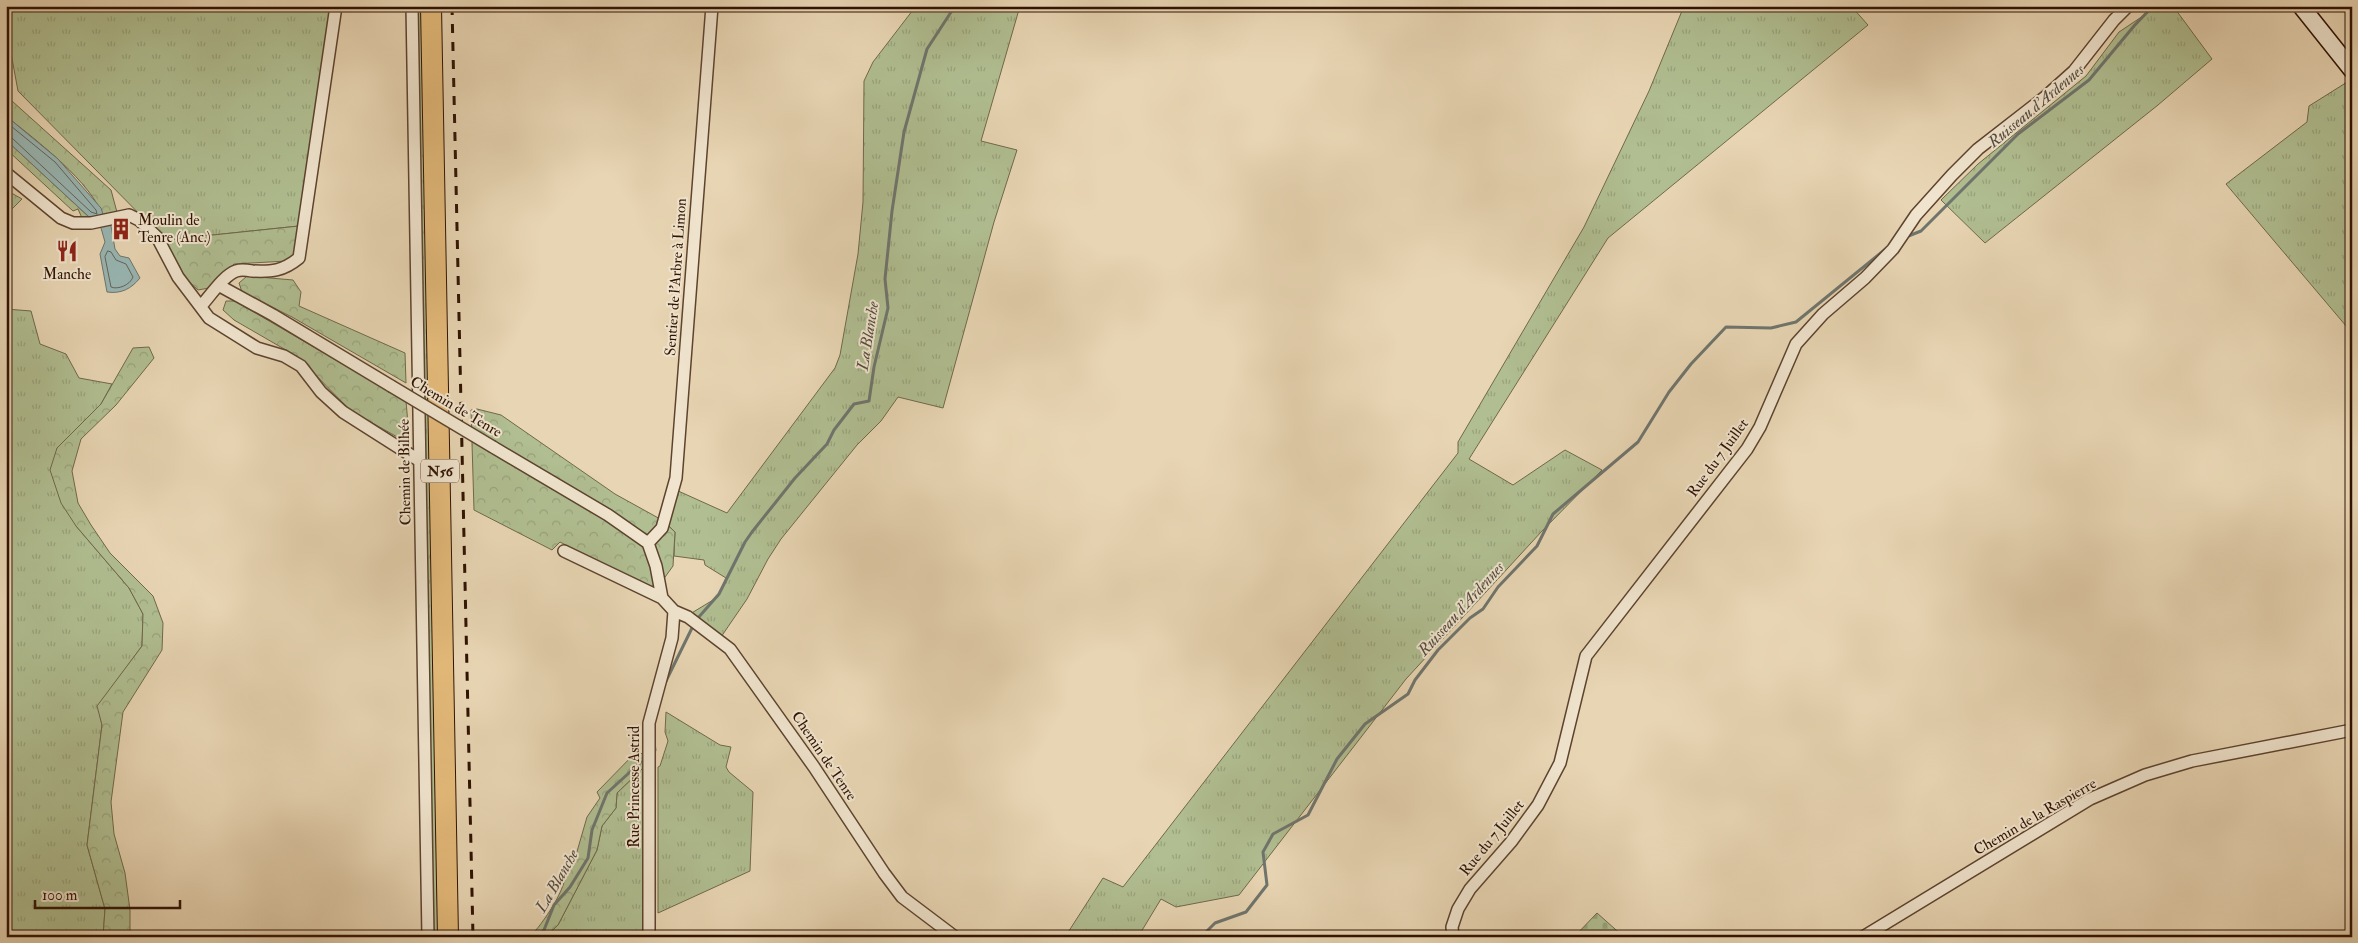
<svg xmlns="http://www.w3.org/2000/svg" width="2358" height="943" font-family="'IM FELL Double Pica',serif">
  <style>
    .grass { fill: url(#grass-tufts); stroke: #70684a }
    .forest { fill: url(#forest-crowns); stroke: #70684a }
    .cemetery { fill: url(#cemetery-stones); stroke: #70684a }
    .water { fill: #99b7b4; stroke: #6f756d }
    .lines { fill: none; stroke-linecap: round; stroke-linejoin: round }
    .shore { stroke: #64645b; stroke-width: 1 }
    .stream { stroke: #6f756d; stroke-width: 3 }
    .street-casing { stroke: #5d432e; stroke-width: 14 }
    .secondary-casing { stroke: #2f1202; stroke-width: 19 }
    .highway-casing { stroke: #2f1202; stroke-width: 22 }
    .street { stroke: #f0e4ce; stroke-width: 11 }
    .secondary { stroke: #f0e4ce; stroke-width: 16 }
    .highway { stroke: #e4ba7a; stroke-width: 20 }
    .rail { stroke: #2f1202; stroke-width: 3; stroke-dasharray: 9 9; stroke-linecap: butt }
    .street-bridge-casing { stroke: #5d432e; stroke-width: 14; stroke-linecap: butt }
    .street-bridge { stroke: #f0e4ce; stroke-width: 11 }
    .labels { text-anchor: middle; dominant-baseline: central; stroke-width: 4; stroke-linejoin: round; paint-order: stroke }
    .shield { fill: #f0e4ce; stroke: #69513f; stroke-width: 1 }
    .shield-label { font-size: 14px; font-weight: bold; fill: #2f1202 }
    .poi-label { font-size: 15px; fill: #2f1202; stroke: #f0e4ce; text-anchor: start }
    .street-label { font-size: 15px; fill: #2f1202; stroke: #f0e4ce }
    .water-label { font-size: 16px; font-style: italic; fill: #544c40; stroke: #f0e4ce }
  </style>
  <defs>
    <pattern id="grass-tufts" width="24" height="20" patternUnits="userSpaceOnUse" patternTransform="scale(1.25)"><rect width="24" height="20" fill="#b0be91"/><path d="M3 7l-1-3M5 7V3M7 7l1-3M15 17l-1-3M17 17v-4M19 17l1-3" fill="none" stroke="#98a27b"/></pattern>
    <pattern id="forest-crowns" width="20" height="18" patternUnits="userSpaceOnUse" patternTransform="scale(1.25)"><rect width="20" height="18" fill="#b0be91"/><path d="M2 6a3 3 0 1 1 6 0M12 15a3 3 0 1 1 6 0" fill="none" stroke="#98a27b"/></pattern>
    <pattern id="cemetery-stones" width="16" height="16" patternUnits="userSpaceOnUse" patternTransform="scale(1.25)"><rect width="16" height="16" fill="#b0be91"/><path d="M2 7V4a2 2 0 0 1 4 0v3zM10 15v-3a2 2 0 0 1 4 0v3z" fill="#98a27b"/></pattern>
  </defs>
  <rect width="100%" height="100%" fill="#e8d5b3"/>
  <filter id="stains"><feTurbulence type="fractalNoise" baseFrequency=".004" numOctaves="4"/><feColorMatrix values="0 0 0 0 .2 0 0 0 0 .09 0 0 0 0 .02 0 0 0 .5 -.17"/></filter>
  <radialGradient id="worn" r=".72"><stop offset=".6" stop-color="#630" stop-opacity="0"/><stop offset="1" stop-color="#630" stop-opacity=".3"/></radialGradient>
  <!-- grass -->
  <path class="grass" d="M6,6h326l-33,220 -134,14 -147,-149 -12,-65z
    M416,6h7l15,931h-7z
    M916,6h104l-39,135 36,9 -23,72 -51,186 -45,-11 -17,24 -24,24 -76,94 -13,20 -21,40 -26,38 -31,-23 28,-17 8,-19 -21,-13 -1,-5 -30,-4 1,-24 -8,-8 9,-34 51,23 108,-145 5,-13 18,-101 5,-52 1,-121 9,-19z
    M1684,6h167l17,19 -260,213 -139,221 44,26 52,-35 37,20 -60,61 -136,148 -167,216 -63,12 -15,-8 -23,38h-73l38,-59 20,9 335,-434v-11l126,-215 65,-136z
    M2158,6h15l39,53 -54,46 -173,138 -44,-43 37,-36 108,-88 33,-44z
    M2352,79v254l-126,-149 81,-62 2,-16z
    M6,309l25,2 9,33 26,10 13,24 33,6 -11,20 -44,44 19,78 53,62 14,26 -1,32 -44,60 4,19 -15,120 18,64 -2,28h-97z
    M666,712l54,33 11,2 -5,20 3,5 24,20 -3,79 -92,42v-146l2,-1 8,-25 -3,-9z
    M645,766v171h-100l13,-12 39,-75 5,-24 14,-18 1,-15z"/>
  <!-- forest -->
  <path class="forest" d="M6,99l6,2 99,89 7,26 -13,4c-14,-39 -67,-78 -99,-104z
    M6,140l84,78h-8l-4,-9 -5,2 -67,-62z
    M6,190l16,9 -16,16z
    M299,226l-4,27 -8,8 -53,3 -25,24 -11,2 -12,-11 -21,-39z
    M247,276l46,4 8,12 -2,14 106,47 1,30 -114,-66 -50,-25 -3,-9z
    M226,301h9l171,100 2,23 -9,14 -48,-27 -53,-54 -64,-37 -11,-10z
    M149,347l5,11 -38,47 -35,34 -9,32 6,32 13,22 19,28 43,43 10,27 -1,27 -39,62 -12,90 3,32 11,39 5,37v27h-27l2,-28 -18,-64 15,-120 -5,-19 45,-60 1,-32 -14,-26 -53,-62 -15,-23 -11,-33 7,-22 44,-44 32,-56z
    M477,409l24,6 114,79 47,26 13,12 -2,34 -18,25 -95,-49 -8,8 -78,-40 -3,-100z
    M638,750l5,5 2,11 -28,27 -1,15 -14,18 -5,24 -39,75 -13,12h-15c13,-14 37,-48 36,-67l10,-15 11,-38 13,-19 -3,-6z"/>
  <!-- cemetery -->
  <path class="cemetery" d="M1597,913l27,24h-50z"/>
  <!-- water -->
  <path class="water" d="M6,116l52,43 43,49 4,12 6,6 4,23 5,7 9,2 11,20c-9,11 -19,16 -33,14l-7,-38 5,-12 -4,-14 -95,-88z"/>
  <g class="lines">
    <!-- shore -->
    <path class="shore" d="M6,122l49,40 41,48 1,4 -6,-2 -79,-74 -6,-1
      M108,251l3,1 5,8 10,4 7,13c-3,8 -15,13 -22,10l-6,-30z"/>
    <!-- stream -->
    <path class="stream" d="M1906,237l15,-6 97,-97 71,-54 45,-54 19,-20
      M698,618l21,-24 26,-52 7,-10 43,-54 32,-34 7,-14 20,-26 15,-3 5,-34 14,-59 -3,-29 7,-68 12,-79 23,-83 28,-43
      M666,681l26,-53
      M654,743l1,7
      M537,937l7,-7 10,-25 16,-18 18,-29 4,-28 15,-37 34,-31
      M1201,937l14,-14 31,-11 21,-27 -4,-33 10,-18 35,-19 29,-56 28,-35 43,-30 7,-14 23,-30 32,-32 13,-9 15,-22 39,-41 16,-32 85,-72 31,-50 22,-28 35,-37 45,1 25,-6 92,-75"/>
    <!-- street casing -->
    <g class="street-casing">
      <path id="street" d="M412,6l16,931
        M6,173l55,45 12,5h18l38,-8 10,5 18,17 21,40 31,41 48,30 27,8 17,10 20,26 22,20 77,49
        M220,286l53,29 118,71
        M201,306c10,-11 22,-30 35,-35 5,-2 11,-1 16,0 20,1 31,0 47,-13l37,-252
        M493,447l115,68 40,28 8,23 6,32
        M648,543l14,-15 14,-50 36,-472
        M564,551l98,47 12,13 14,6 42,32 84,118 70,106 18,24 53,40
        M649,937v-214l23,-85 2,-27
        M1453,937l-1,-10 6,-18 12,-20 41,-47 27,-37 22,-42 26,-107 161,-207 13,-22 36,-83 27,-30 42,-36 28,-29 23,-34 36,-40 26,-26 67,-52 29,-26 40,-51 14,-14
        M1863,937l227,-138 55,-24 47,-14 160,-31"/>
    </g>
    <!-- secondary casing -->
    <g class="secondary-casing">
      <path id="secondary" d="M2301,6l51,64"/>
    </g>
    <!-- highway casing -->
    <g class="highway-casing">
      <path id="highway" d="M431,6l17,931"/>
    </g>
    <!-- street -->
    <use href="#street" class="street"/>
    <!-- secondary -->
    <use href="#secondary" class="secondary"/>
    <!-- highway -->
    <use href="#highway" class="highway"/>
    <!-- rail -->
    <path class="rail" d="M452,6l21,931"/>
    <!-- street-bridge casing -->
    <g class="street-bridge-casing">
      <path id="street-bridge" d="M391,386l102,61"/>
    </g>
    <!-- street-bridge -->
    <use href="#street-bridge" class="street-bridge"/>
  </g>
  <!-- icons -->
  <defs>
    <g id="building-bare" transform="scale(1.725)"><path d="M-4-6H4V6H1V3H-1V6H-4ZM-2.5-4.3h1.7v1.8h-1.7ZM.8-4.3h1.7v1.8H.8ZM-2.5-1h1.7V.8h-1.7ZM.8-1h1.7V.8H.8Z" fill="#8f2418" stroke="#f0e4ce" stroke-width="2.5" paint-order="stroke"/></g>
    <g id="restaurant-bare" transform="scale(1.725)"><path d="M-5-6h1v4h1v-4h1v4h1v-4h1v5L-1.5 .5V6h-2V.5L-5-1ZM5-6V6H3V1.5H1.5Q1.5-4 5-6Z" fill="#8f2418" stroke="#f0e4ce" stroke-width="2.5" paint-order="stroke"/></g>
  </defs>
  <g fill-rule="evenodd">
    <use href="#building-bare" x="121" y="229"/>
    <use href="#restaurant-bare" x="67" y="251"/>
  </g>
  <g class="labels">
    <!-- shield labels -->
    <rect class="shield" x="421" y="459.5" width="38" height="23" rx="4"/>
    <g class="shield-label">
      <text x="440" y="471">N56</text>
    </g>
    <!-- poi labels -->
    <g class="poi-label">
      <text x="138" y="220">Moulin de<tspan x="138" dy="17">Tenre (Anc.)</tspan></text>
      <text x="67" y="274" text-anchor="middle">Manche</text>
    </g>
    <!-- street labels -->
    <g class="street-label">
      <text transform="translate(676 277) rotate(-86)">Sentier de l'Arbre à Limon</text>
      <text transform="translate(456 407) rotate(31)">Chemin de Tenre</text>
      <text transform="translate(1718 458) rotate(-54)">Rue du 7 Juillet</text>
      <text transform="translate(405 472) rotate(-91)">Chemin de Bilhée</text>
      <text transform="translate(824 756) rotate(56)">Chemin de Tenre</text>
      <text transform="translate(634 787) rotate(-90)">Rue Princesse Astrid</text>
      <text transform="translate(2035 817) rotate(-30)">Chemin de la Raspierre</text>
      <text transform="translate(1492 838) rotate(-51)">Rue du 7 Juillet</text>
    </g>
    <!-- water labels -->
    <g class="water-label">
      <text transform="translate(2036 106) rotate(-40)">Ruisseau d'Ardennes</text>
      <text transform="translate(868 336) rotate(-81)">La Blanche</text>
      <text transform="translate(1461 609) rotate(-48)">Ruisseau d'Ardennes</text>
      <text transform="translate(557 881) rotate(-60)">La Blanche</text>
    </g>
  </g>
  <!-- margin -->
  <rect width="2358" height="943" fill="none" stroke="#e8d5b3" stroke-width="25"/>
  <rect x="8" y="8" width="2343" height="928" fill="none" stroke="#2f1202" stroke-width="2.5"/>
  <rect x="12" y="12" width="2333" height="918" fill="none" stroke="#2f1202"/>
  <!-- scale -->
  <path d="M35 900v8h145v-8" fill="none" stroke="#2f1202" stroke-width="2.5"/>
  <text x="42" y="900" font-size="15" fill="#2f1202" stroke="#f0e4ce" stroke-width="4" paint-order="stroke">100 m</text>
  <rect width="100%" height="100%" filter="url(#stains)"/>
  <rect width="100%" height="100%" fill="url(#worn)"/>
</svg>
